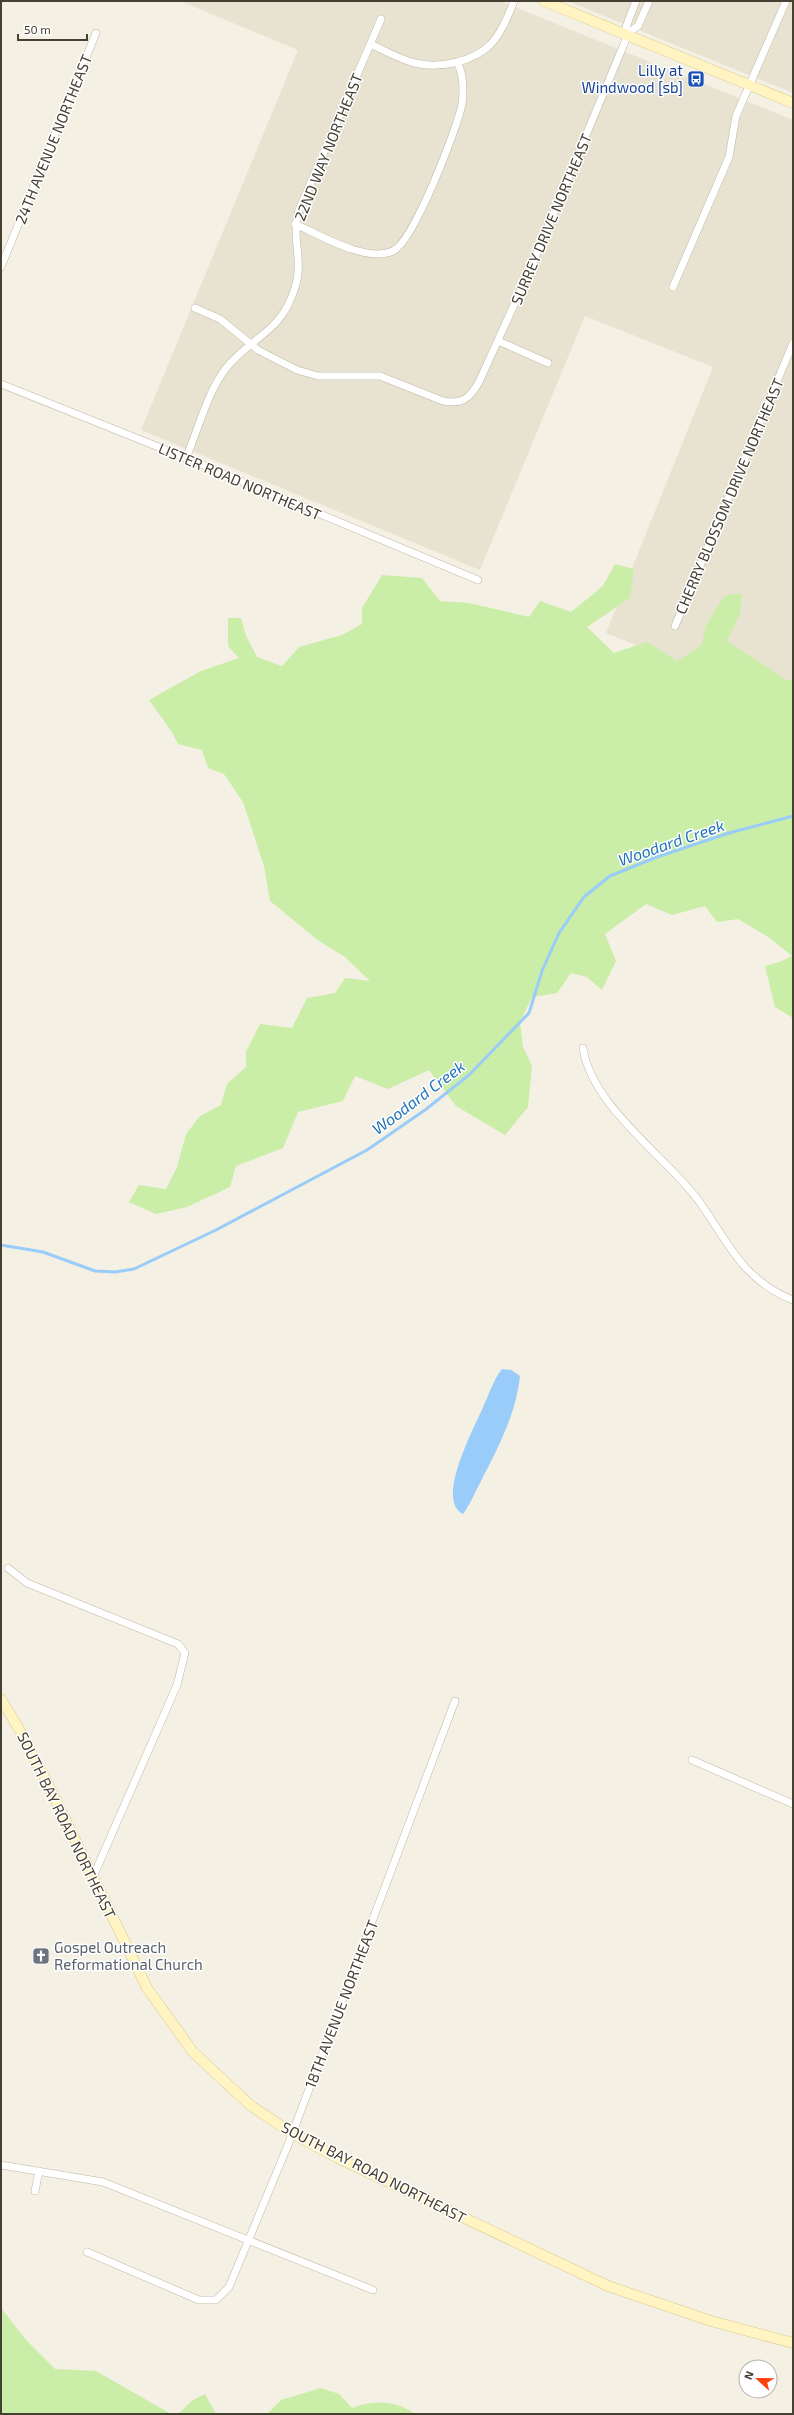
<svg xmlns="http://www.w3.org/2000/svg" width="794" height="2415" font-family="'Exo 2',sans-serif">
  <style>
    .residential { fill: #e8e2d1 }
    .green { fill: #caeda8 }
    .water { fill: #99ccf8 }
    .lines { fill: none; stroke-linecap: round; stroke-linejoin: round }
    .stream { stroke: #99ccf8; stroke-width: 3 }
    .street-casing { stroke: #c0b8a5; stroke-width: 8 }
    .secondary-casing { stroke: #d8c98e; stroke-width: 11 }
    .street { stroke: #fff; stroke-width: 7 }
    .secondary { stroke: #fff4c2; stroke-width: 10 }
    .labels { text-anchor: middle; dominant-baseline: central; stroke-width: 3; stroke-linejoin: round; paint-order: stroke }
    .transit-label { font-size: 15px; fill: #164399; stroke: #fff; text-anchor: end }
    .street-label { font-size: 15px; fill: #464033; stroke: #fff }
    .worship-label { font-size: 15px; fill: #5b616d; stroke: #fff; text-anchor: start }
    .water-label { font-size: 16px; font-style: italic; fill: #2273bd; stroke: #fff }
  </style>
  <rect width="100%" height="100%" fill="#f4f0e4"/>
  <!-- residential -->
  <path class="residential" d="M180,1h320l293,119v571l-63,-8 -124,-50 107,-266 -128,-51 -105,254 -339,-140 157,-380z
    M570,1h223v92l-223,-91z"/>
  <!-- green -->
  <path class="green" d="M615,564l19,5 -4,29 -43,29 27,26 33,-11 30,19 24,-15 5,-20 18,-30 18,-3 -2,20 -13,28c19,14 40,24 58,39h8v338l-18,-11 -10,-41 15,-4 12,-6 -22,-18 -32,-19 -21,3 -12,-16 -33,9 -26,-11 -41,30 11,27 -14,29 -15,-13 -16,-4 -14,20 -25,4 -12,25 3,25 9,19 -4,41 -23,28 -49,-29 -27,-36 -41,19 -33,-13 -12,25 -45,11 -15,36 -47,18 -6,21 -43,20 -31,7 -27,-12 10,-17 27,4 11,-22 9,-33 14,-18 21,-11 6,-21 19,-17v-15l14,-28 32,4 15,-30 28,-5 10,-15 25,3 -25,-24 -26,-16 -49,-40 -6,-35 -21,-64 -19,-28 -16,-6 -6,-18 -24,-6 -6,-12 -23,-32 52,-29 38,-13 -11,-12v-28h13l5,18 11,21 25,9 17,-19 43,-12 20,-11v-16l20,-33 40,3 18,23 29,2 60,14 11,-16 31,11 32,-26z
    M1,2308l25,32 29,29 41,2 75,43h-170z
    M321,2388l18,6 13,14c21,-8 44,-8 63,6h-148l14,-14z
    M205,2394l11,20h-38l15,-14z"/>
  <!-- water -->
  <path class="water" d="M502,1369l9,1 9,6c-4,38 -22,72 -39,105 -6,11 -10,22 -18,33 -29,-14 13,-89 21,-109 6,-13 9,-24 18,-36z"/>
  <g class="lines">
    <!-- stream -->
    <path class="stream" d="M1,1245l42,7 52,19 20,1 19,-3 82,-39 151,-80 58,-40 44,-35 60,-62 13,-42 17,-38 25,-36 26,-21 47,-19 72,-24 64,-17"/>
    <!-- street casing -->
    <g class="street-casing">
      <path id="street" d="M629,32l-3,-5 10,-26
        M370,44c14,6 29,15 45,19 24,6 58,-1 76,-19 11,-12 17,-28 23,-43
        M295,224c25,11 71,39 98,27 21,-10 64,-122 69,-147 2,-15 2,-29 -5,-42
        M1,267l95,-234
        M673,287l56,-130 7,-41 50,-115
        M195,308l25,11 38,31 39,20 21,6h62l63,25c19,4 27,-3 36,-19l50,-110 100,-240 9,-6 11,-25
        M498,341l50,22
        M1,384l185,74 292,122
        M186,458c12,-28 22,-68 41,-91 18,-23 48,-35 61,-62 5,-10 9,-21 10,-32 2,-23 -6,-37 1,-63l82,-191
        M675,626l118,-283
        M583,1048c8,56 78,105 112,148 18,23 31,50 51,72 13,14 29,25 47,32
        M8,1568l19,15 151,61 7,9 -8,32 -84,192
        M692,1760l101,44
        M1,2165l102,17 270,108
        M35,2191l4,-20
        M87,2252l112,48h17l13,-13 59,-142 167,-444"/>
    </g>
    <!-- secondary casing -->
    <g class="secondary-casing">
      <path id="secondary" d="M544,1l249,102
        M1,1699l18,30 26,49 102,210 46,64 57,53 43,29 45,24 270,128 103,35 82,22"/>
    </g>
    <!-- street -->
    <use href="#street" class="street"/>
    <!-- secondary -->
    <use href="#secondary" class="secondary"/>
  </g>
  <!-- icons -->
  <defs>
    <g id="bus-square" transform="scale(0.9)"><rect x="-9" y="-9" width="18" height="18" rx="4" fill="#1a4fb4" stroke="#fff"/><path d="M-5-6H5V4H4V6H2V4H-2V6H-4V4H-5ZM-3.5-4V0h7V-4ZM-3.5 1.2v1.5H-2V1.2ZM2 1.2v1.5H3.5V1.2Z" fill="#fff"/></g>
    <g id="church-square" transform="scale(0.9)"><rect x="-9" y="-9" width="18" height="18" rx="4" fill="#6b7280" stroke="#fff"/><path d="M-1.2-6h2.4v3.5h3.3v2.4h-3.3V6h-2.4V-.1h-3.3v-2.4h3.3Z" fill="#fff"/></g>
  </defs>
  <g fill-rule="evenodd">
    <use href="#bus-square" x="696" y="79"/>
    <use href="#church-square" x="41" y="1956"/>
  </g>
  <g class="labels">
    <!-- transit labels -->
    <g class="transit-label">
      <text x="683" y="70">Lilly at<tspan x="683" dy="17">Windwood [sb]</tspan></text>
    </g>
    <!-- street labels -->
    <g class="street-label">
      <text transform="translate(53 139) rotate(-68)">24TH AVENUE NORTHEAST</text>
      <text transform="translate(328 147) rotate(-68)">22ND WAY NORTHEAST</text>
      <text transform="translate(551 219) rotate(-67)">SURREY DRIVE NORTHEAST</text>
      <text transform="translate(240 481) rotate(23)">LISTER ROAD NORTHEAST</text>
      <text transform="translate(729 496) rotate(-67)">CHERRY BLOSSOM DRIVE NORTHEAST</text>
      <text transform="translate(67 1825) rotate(64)">SOUTH BAY ROAD NORTHEAST</text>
      <text transform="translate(341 2004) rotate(-69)">18TH AVENUE NORTHEAST</text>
      <text transform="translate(374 2172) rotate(27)">SOUTH BAY ROAD NORTHEAST</text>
    </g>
    <!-- worship labels -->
    <g class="worship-label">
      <text x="54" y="1947">Gospel Outreach<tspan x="54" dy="17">Reformational Church</tspan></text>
    </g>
    <!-- water labels -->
    <g class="water-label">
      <text transform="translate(671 842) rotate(-19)">Woodard Creek</text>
      <text transform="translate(418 1097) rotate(-37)">Woodard Creek</text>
    </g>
  </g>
  <!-- border -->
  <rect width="794" height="2415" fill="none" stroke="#464033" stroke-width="4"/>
  <!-- north arrow -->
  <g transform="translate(758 2379) rotate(292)"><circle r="19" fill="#ffffff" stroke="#b5b3ad"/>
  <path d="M0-3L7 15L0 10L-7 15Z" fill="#ff400f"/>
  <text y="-6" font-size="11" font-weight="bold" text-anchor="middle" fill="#464033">N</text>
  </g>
  <!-- scale -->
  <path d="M18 34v6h69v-6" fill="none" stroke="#464033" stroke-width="2"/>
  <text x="24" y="34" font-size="12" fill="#464033" stroke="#ffffff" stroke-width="3" paint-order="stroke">50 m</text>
</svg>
